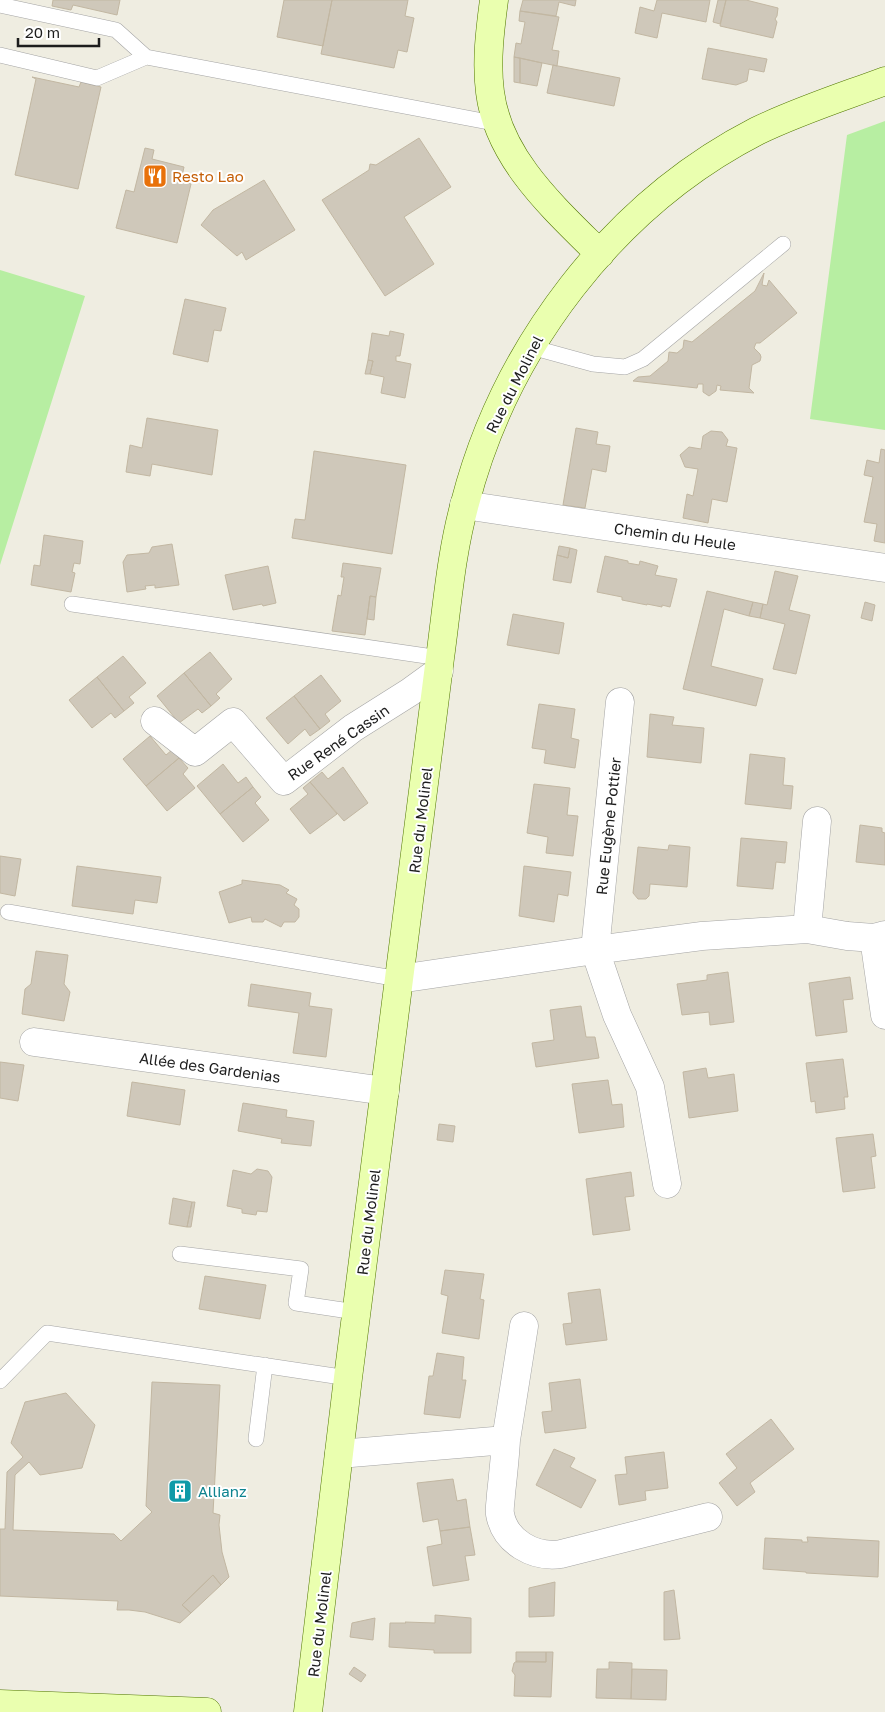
<svg xmlns="http://www.w3.org/2000/svg" width="885" height="1712" font-family="'Golos Text',sans-serif">
  <style>
    .grass { fill: #b7eea2 }
    .building { fill: #cfc8ba; stroke: #c2b7a2 }
    .lines { fill: none; stroke-linecap: round; stroke-linejoin: round }
    .lane-casing { stroke: #a4a4a4; stroke-width: 16 }
    .street-casing { stroke: #a4a4a4; stroke-width: 29 }
    .secondary-casing { stroke: #517700; stroke-width: 29 }
    .lane { stroke: #fff; stroke-width: 15 }
    .street { stroke: #fff; stroke-width: 28 }
    .secondary { stroke: #eaffaf; stroke-width: 28 }
    .labels { text-anchor: middle; dominant-baseline: central; stroke-width: 4; stroke-linejoin: round; paint-order: stroke }
    .food-label { font-size: 15px; fill: #c56008; stroke: #fff; text-anchor: start }
    .street-label { font-size: 15px; fill: #1d1d1d; stroke: #fff }
    .culture-label { font-size: 15px; fill: #0d838f; stroke: #fff; text-anchor: start }
  </style>
  <rect width="100%" height="100%" fill="#efede1"/>
  <!-- grass -->
  <path class="grass" d="M885,121v309l-75,-11 37,-284z
    M0,270l85,26 -85,269z"/>
  <!-- building -->
  <path class="building" d="M53,0h67l-3,15 -44,-10 -2,5 -19,-4z
    M284,0h48l-9,46 -46,-9z
    M332,0h76l-3,16 9,2 -7,34 -9,-2 -4,18 -73,-14z
    M523,0h53l-1,6 -16,-4 -3,14 -36,-5z
    M657,0h53l-4,22 -44,-9 -5,25 -22,-5 5,-26 14,4z
    M718,0h8l-6,24 -7,-2z
    M726,0h20l32,8 -1,8 -2,3 2,3 -4,16 -53,-12z
    M520,11l39,6 -7,33 7,1 -2,15 -43,-9 2,-14 5,1 4,-22 -6,-1z
    M708,48l59,11 -3,13 -15,-3 -2,12 -11,4 -34,-6z
    M514,57l6,1v25l-6,-1z
    M520,58l22,5 -5,23 -17,-3z
    M553,65l67,13 -6,28 -67,-13z
    M32,77l47,10 2,-5 20,5 -23,102 -63,-14 21,-96z
    M419,138l32,49 -47,30 30,47 -49,32 -63,-96 47,-30 1,-6 6,1z
    M145,148l9,2 -2,9 32,8 -3,14 10,3 -14,59 -61,-15 10,-38 8,2z
    M264,180l31,50 -49,30 -4,-8 -5,4 -36,-31 12,-15z
    M764,273l-2,12 5,1 2,-6 28,33 -37,30h-4l-2,5 6,6 1,3 -1,4 -8,4 -3,23 5,5 -34,-3 1,-4 -4,-1 -1,6 -7,5 -6,-4v-8h-5l-1,4 -64,-7 5,-4 12,-1 18,-15 1,-9 8,1 6,-5 1,-8 8,2 63,-51z
    M185,299l41,9 -5,23 -7,-1 -6,32 -35,-8z
    M390,331l14,3 -4,22h-4v5l15,3 -6,34 -24,-5 3,-16 -14,-3 3,-13 -5,-1 4,-27 17,3z
    M368,360l5,1 -3,13h-5z
    M147,418l71,12 -6,45 -60,-11 -2,12 -24,-4 4,-27 12,3z
    M576,428l22,4 -2,12 14,2 -4,26 -14,-3 -7,39 -22,-3z
    M711,431l11,1 6,8 -2,6 11,2 -10,54 -15,-3 -4,24 -25,-5 4,-24 6,2 5,-27 -13,-2 -5,-12 9,-8 12,2 2,-13z
    M881,449l4,1v93l-11,-2 3,-17 -13,-2 9,-45 -9,-2 3,-15 12,3z
    M314,451l92,14 -14,89 -100,-16 3,-19 10,1z
    M44,535l39,6 -3,23 -6,-1 -2,9 3,1 -4,19 -40,-7 3,-20 6,1z
    M172,544l7,41 -24,3v-3l-10,1 1,3 -19,3 -4,-30 4,-7 22,-2 3,-6z
    M559,546l11,2 -2,10 -11,-3z
    M570,548l7,2 -6,33 -18,-3 4,-25 11,3z
    M605,556l23,5v2l11,2 1,-4 18,5 -3,9 22,4 -7,28 -8,-2v2l-15,-3v1l-25,-5v-3l-25,-5z
    M343,563l38,5 -5,29 -6,-1 -5,39 -33,-4 6,-36 3,1 3,-19h-3z
    M268,566l8,37 -13,3 -1,-2 -29,6 -8,-35z
    M775,571l23,5 -9,34 21,5 -14,59 -23,-5 12,-45 -25,-6 3,-14 4,1z
    M707,591l46,11 -4,14 -25,-7 -13,57 52,13 -7,27 -73,-17z
    M370,596l6,1 -2,23 -7,-1z
    M753,602l10,2 -3,14 -11,-2z
    M865,602l10,3 -3,16 -11,-3z
    M513,614l51,9 -5,31 -52,-9z
    M210,652l22,27 -16,15 4,4 -9,8 -27,-33z
    M123,656l23,27 -17,14 5,6 -10,8 -27,-34z
    M184,673l27,33 -9,7 -4,-4 -19,14 -22,-27z
    M321,675l20,26 -16,13 5,7 -10,8 -26,-33z
    M97,677l27,34 -9,7 -4,-5 -19,15 -23,-28z
    M294,696l26,33 -10,7 -5,-7 -17,15 -22,-26z
    M539,704l36,5 -4,29 8,2 -4,28 -31,-5 2,-13 -14,-2z
    M650,714l24,3 -2,8 32,3 -3,35 -54,-6z
    M150,736l16,19 6,-5 7,8 -33,28 -23,-27z
    M750,754l35,4 -2,27 10,1 -2,23 -46,-5z
    M179,758l9,10 -5,6 12,14 -28,23 -21,-25z
    M223,764l15,19 8,-6 7,10 -33,27 -23,-28z
    M343,767l25,36 -24,18 -34,-39 12,-10 6,7z
    M310,782l27,32 -27,20 -20,-25 18,-15 -5,-6z
    M534,784l36,4 -3,27 11,1 -5,40 -27,-3 2,-16 -21,-4z
    M253,787l8,10 -6,6 14,17 -26,22 -23,-28z
    M860,825l22,3v4l3,1v32l-29,-3z
    M741,838l46,4 -2,21 -9,-1 -3,27 -36,-3z
    M669,845l21,2 -3,40 -37,-3 -1,12 -3,3h-8l-5,-6 5,-46 30,3z
    M0,856l21,3 -6,37 -15,-3z
    M77,866l84,11 -4,26 -22,-3 -2,14 -61,-8z
    M524,866l47,6 -3,24 -10,-2 -4,28 -35,-6z
    M242,880l38,5 9,5 -3,3 11,6 -3,6 5,4v8l-4,5h-11l-3,5 -16,-8 -2,3h-11l-1,-5 -22,6 -10,-31 23,-8z
    M36,951l32,4 -4,29 6,8 -6,29 -42,-7 3,-25 6,-5z
    M728,972l6,50 -24,3 -1,-13 -27,3 -5,-31 30,-4v-5z
    M850,977l3,22 -10,1 4,32 -31,4 -7,-53z
    M251,984l60,9 -2,13 23,3 -6,48 -33,-4 6,-40 -51,-7z
    M581,1006l5,31h9l4,21 -63,9 -4,-24 22,-3 -4,-30z
    M843,1059l5,38h-4l1,12 -29,4 -1,-12 -4,1 -5,-39z
    M0,1062l24,3 -6,36 -18,-3z
    M706,1068l2,10 26,-4 4,37 -49,7 -6,-46z
    M608,1080l4,25 10,-1 2,23 -45,6 -7,-49z
    M132,1082l53,8 -5,35 -53,-9z
    M243,1103l44,7 -1,7 28,4 -3,25 -30,-3 1,-4 -44,-8z
    M439,1124l16,2 -2,16 -16,-2z
    M873,1134l3,22 -5,1 4,31 -32,4 -7,-54z
    M257,1169l11,2 4,6 -5,35 -10,-1 -1,4 -14,-2v-4l-15,-3 6,-36 18,4z
    M631,1172l3,24 -9,1 5,33 -37,5 -7,-56z
    M173,1198l19,4 -5,25 -18,-3z
    M192,1202h3l-4,25h-4z
    M445,1270l39,4 -4,25 4,1 -5,39 -37,-6 6,-37 -7,-2z
    M205,1276l61,9 -6,34 -61,-10z
    M600,1289l7,51 -41,5 -3,-21 9,-1 -4,-30z
    M437,1353l27,4 -2,23h4l-6,38 -36,-4 5,-38h4z
    M580,1379l6,49 -41,5 -3,-21 10,-1 -3,-28z
    M152,1382l68,3 -7,128 7,2 -1,10 3,27 7,25 -8,8 -8,-10 -31,30 9,8 -11,10 -35,-11 -16,-2h-12l1,-9 -118,-5v-67h5l2,-57 16,-15 -12,-14 14,-41 41,-9 29,32 -13,43 -42,7 -11,-13 -14,13 -2,55 101,4 7,7 31,-29 -6,-6z
    M771,1419l23,30 -44,34 5,9 -18,14 -18,-23 18,-15 -11,-14z
    M554,1449l21,9 -5,9 26,13 -15,28 -45,-23z
    M664,1452l4,36 -23,3 1,9 -27,5 -4,-30 12,-1 -2,-17z
    M453,1479l4,22 9,-2 4,28 -30,4 -2,-12 -15,3 -6,-39z
    M470,1527l5,28 -10,1 4,24 -36,6 -6,-39 15,-3 -2,-13z
    M807,1537l72,4 -1,36 -72,-4v-1l-43,-3 2,-31 37,2v2h6z
    M213,1575l8,10 -30,28 -9,-8z
    M555,1582l-1,34 -25,1v-29z
    M674,1590l6,49 -16,1v-48z
    M435,1615l36,3v35h-37v-3l-45,-3 1,-24h16l-1,-1 30,1z
    M375,1618l-2,22 -23,-3 2,-14z
    M516,1652h30v10h-30z
    M546,1652h7l-2,45 -37,-1 1,-21 -3,-4 2,-8 3,-2 29,1z
    M609,1662l23,1 -1,36 -35,-1 1,-29h12z
    M354,1667l12,8 -5,7 -12,-8z
    M632,1669l35,1 -1,30 -35,-1z"/>
  <g class="lines">
    <!-- lane casing -->
    <g class="lane-casing">
      <path id="lane" d="M0,5l116,25 30,27 353,67
        M0,55l97,23 49,-21
        M531,347l62,17 32,3 18,-8 140,-115
        M72,604l368,54
        M8,912l391,67
        M180,1254l121,15 -5,34 60,9
        M0,1381l47,-48 301,45
        M256,1439l9,-74"/>
    </g>
    <!-- street casing -->
    <g class="street-casing">
      <path id="street" d="M464,505l421,63
        M620,702l-25,248 22,65 33,72 17,97
        M155,721l40,31 38,-30 51,59 69,-53 57,-36 29,-21
        M807,929l10,-108
        M874,938l11,77
        M399,979l196,-29 107,-14 105,-7 40,7 27,2 11,-3
        M34,1042l351,49
        M506,1440l18,-114
        M339,1454l167,-14c-1,18 -3,36 -5,54 0,6 -2,14 -1,20 5,28 34,44 61,40l147,-37"/>
    </g>
    <!-- secondary casing -->
    <g class="secondary-casing">
      <path id="secondary" d="M494,0c-4,30 -8,62 -4,92 8,67 65,117 110,162
        M0,1704l207,8
        M308,1712l40,-334 92,-720c7,-51 11,-105 25,-155 40,-155 148,-298 292,-372 41,-20 85,-34 128,-50"/>
    </g>
    <!-- lane -->
    <use href="#lane" class="lane"/>
    <!-- street -->
    <use href="#street" class="street"/>
    <!-- secondary -->
    <use href="#secondary" class="secondary"/>
  </g>
  <!-- icons -->
  <defs>
    <g id="restaurant-square" transform="scale(1.25)"><rect x="-9" y="-9" width="18" height="18" rx="4" fill="#e8710a" stroke="#fff"/><path d="M-5-6h1v4h1v-4h1v4h1v-4h1v5L-1.5 .5V6h-2V.5L-5-1ZM5-6V6H3V1.5H1.5Q1.5-4 5-6Z" fill="#fff"/></g>
    <g id="building-square" transform="scale(1.25)"><rect x="-9" y="-9" width="18" height="18" rx="4" fill="#0f9aa8" stroke="#fff"/><path d="M-4-6H4V6H1V3H-1V6H-4ZM-2.5-4.3h1.7v1.8h-1.7ZM.8-4.3h1.7v1.8H.8ZM-2.5-1h1.7V.8h-1.7ZM.8-1h1.7V.8H.8Z" fill="#fff"/></g>
  </defs>
  <g fill-rule="evenodd">
    <use href="#restaurant-square" x="155" y="176"/>
    <use href="#building-square" x="180" y="1491"/>
  </g>
  <g class="labels">
    <!-- food labels -->
    <g class="food-label">
      <text x="172" y="176">Resto Lao</text>
    </g>
    <!-- street labels -->
    <g class="street-label">
      <text transform="translate(514 384) rotate(-63)">Rue du Molinel</text>
      <text transform="translate(675 536) rotate(8)">Chemin du Heule</text>
      <text transform="translate(338 742) rotate(-35)">Rue René Cassin</text>
      <text transform="translate(420 820) rotate(-83)">Rue du Molinel</text>
      <text transform="translate(608 826) rotate(-84)">Rue Eugène Pottier</text>
      <text transform="translate(210 1067) rotate(8)">Allée des Gardenias</text>
      <text transform="translate(368 1222) rotate(-83)">Rue du Molinel</text>
      <text transform="translate(319 1624) rotate(-83)">Rue du Molinel</text>
    </g>
    <!-- culture labels -->
    <g class="culture-label">
      <text x="198" y="1491">Allianz</text>
    </g>
  </g>
  <!-- scale -->
  <path d="M18 38v8h81v-8" fill="none" stroke="#1d1d1d" stroke-width="2.5"/>
  <text x="25" y="38" font-size="15" fill="#1d1d1d" stroke="#ffffff" stroke-width="4" paint-order="stroke">20 m</text>
</svg>
